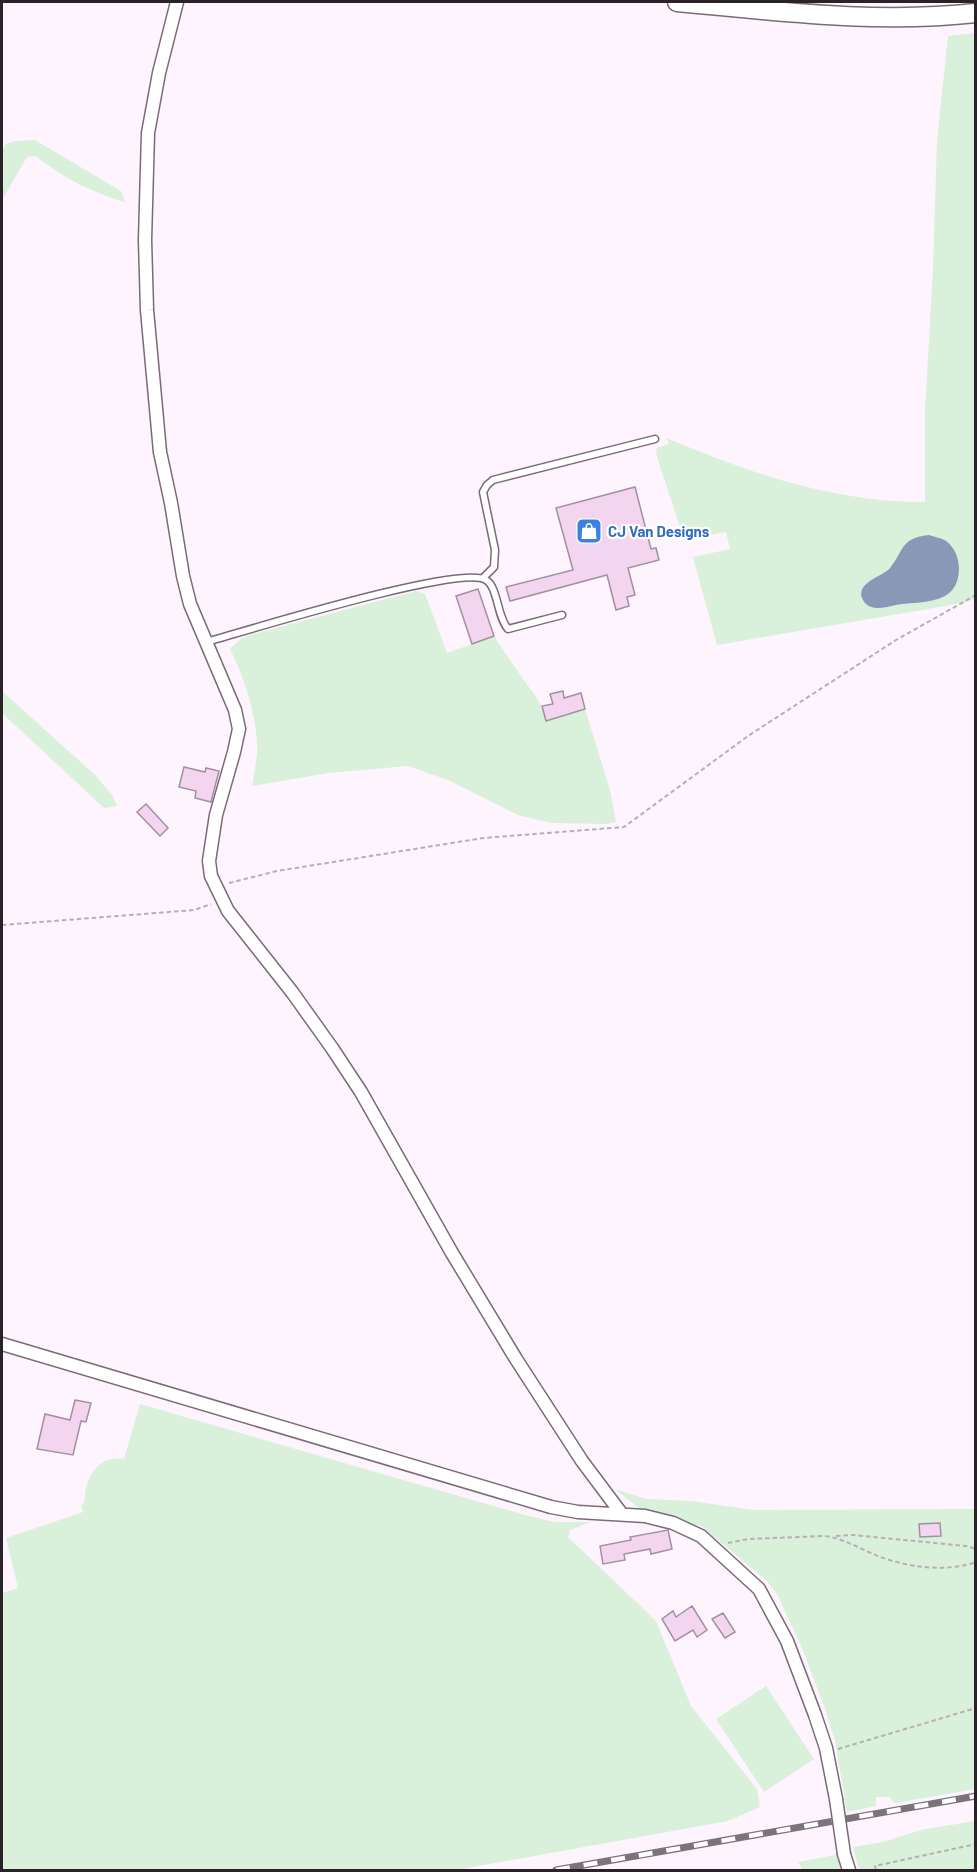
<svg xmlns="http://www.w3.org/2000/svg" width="977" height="1872" font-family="Barlow,sans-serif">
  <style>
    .green { fill: #d9f0db; fill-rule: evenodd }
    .water { fill: #8898b6 }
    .building { fill: #f3d5f0; stroke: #a1919f; stroke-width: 1.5 }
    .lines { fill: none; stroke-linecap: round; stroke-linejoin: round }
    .service-casing { stroke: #7a6b78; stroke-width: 9 }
    .minor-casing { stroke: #7a6b78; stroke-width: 15 }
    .primary-casing { stroke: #7a6b78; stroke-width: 21 }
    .path { stroke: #b7aeb6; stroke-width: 2; stroke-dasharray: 4.5 3; stroke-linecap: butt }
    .service { stroke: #fff; stroke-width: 6 }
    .minor { stroke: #fff; stroke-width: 12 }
    .primary { stroke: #fff; stroke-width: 18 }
    .rail-casing { stroke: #7c747b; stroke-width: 7 }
    .rail { stroke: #fff; stroke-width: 4.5; stroke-dasharray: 14; stroke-linecap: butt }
    .minor-bridge-casing { stroke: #7a6b78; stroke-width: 15; stroke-linecap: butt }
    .minor-bridge { stroke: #fff; stroke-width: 12 }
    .labels { text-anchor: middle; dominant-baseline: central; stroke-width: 4.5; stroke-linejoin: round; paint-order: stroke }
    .shop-label { font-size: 15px; font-weight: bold; fill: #366cbe; stroke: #fff; text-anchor: start }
  </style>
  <rect width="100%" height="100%" fill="#fef4fd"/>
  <!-- green -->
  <path class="green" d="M975,33v566l-12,4 -246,42 -24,-88 37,-8 -4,-17 -42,7 -28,-85 1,-6 12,-4 -2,-6c81,35 169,65 258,64v-91l8,-142 4,-128 11,-105zM889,569l33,34 -24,1 -17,4 -20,-16 4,-7z
    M35,140l86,51 4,11c-33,-9 -63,-25 -89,-46l-9,1 -25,43v-49l4,-7 10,-3z
    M416,591l9,3 22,59 47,-17c9,14 18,27 27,40 12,18 19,22 25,45l39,-12 25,81 6,32 -9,2 -56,-1 -33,-8 -70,-35 -40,-14 -80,7 -76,13c2,-11 4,-22 5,-33 1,-34 -12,-74 -27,-104l12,-11 15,-5z
    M2,691l93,84 17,20 5,11 -13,2 -102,-95z
    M140,1404l381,110 33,8h37l-21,8 -2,7 88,84 35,85 66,83 3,18 -32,14 -272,49h-454v-277l16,-5 -12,-50 77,-26 -2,-6c5,-5 4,-7 4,-13 4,-21 16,-38 39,-34z
    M615,1489l31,10 45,2 63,9 221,-1v280l-80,14 -6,-6h-13v9l-29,6 -12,-71 -10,-32 -23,-61 -23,-50 -12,-17 -66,-55 -55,-12z
    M766,1686l48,73 -50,33 -48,-73z
    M975,1821v49h-116l-6,-23 30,-5 38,-12z
    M841,1854l3,16h-41l-5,-8z"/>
  <!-- water -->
  <path class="water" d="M929,535c5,2 13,3 17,6 17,12 18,45 -1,55 -15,8 -33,6 -49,9 -6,1 -12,3 -18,3 -6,0 -12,-2 -15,-8 -9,-17 19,-23 27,-32 14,-17 10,-30 39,-33z"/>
  <!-- building -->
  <path class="building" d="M635,487l16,62 5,-1 3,12 -31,8 7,27 -8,2 2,9 -13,4 -9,-35 -97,26 -4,-14 67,-17 -17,-62z
    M478,589l16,47 -22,8 -16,-48z
    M563,691l1,7 17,-5 4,16 -39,12 -4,-15 11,-2 -3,-10z
    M184,767l21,5 1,-4 13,3 -8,31 -16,-4 1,-7 -17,-4z
    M146,804l22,24 -8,8 -23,-24z
    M75,1400l16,3 -5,19 -5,-1 -8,34 -36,-6 8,-35 25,6z
    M940,1523l1,13 -21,1 -1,-13z
    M668,1530l4,19 -21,5 -1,-5 -26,5 1,6 -22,4 -3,-18 31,-6 -1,-3z
    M692,1606l15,24 -10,7 -4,-7 -18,11 -13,-22 11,-8 3,6z
    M723,1613l12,19 -10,6 -13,-19z"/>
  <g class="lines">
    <!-- service casing -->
    <g class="service-casing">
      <path id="service" d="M483,578l11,-11 1,-17 -12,-58 4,-7 6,-5 162,-41
        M206,642c40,-11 255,-78 280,-62 12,7 11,37 22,49l54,-14"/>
    </g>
    <!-- minor casing -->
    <g class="minor-casing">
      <path id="minor" d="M177,2l-18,71 -11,60 -3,107 2,70 13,142 11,51 12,73 7,28 45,106 4,19 -5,23 -18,63 -7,46 2,15 17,35 64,81 40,56 29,44 91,161 64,106 66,102 39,52
        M2,1344l549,163 27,5 67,4 28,7 28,13 58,53 28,52 28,74 11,33 10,51
        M844,1854l5,16"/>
    </g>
    <!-- primary casing -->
    <g class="primary-casing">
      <path id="primary" d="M677,2c100,9 199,22 299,11"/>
    </g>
    <!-- path -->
    <path class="path" d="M229,883l48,-12 206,-33 141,-11 124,-91 148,-96 80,-45
      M2,925l192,-15 17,-6
      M836,1536l17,-1 113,11 10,3
      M728,1543l20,-4 76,-3c18,2 33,11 49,18 31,13 71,19 103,8
      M838,1749l138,-41
      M876,1870l-1,-4 101,-22"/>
    <!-- service -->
    <use href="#service" class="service"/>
    <!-- minor -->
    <use href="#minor" class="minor"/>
    <!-- primary -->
    <use href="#primary" class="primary"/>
    <!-- rail casing -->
    <g class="rail-casing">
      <path id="rail" d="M556,1870l420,-74"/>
    </g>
    <!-- rail -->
    <use href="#rail" class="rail"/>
    <!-- minor-bridge casing -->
    <g class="minor-bridge-casing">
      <path id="minor-bridge" d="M836,1799l8,55"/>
    </g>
    <!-- minor-bridge -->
    <use href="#minor-bridge" class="minor-bridge"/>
  </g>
  <!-- icons -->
  <defs>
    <g id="shop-square" transform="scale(1.35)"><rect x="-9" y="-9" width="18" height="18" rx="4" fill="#3f7fe0" stroke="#fff"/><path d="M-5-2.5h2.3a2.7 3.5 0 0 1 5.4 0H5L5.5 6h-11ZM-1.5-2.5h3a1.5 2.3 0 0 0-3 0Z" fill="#fff"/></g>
  </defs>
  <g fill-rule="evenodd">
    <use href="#shop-square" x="589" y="531"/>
  </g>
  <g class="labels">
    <!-- shop labels -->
    <g class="shop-label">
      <text x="608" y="531">CJ Van Designs</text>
    </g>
  </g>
  <!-- border -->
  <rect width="977" height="1872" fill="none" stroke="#292328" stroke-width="6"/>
</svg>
